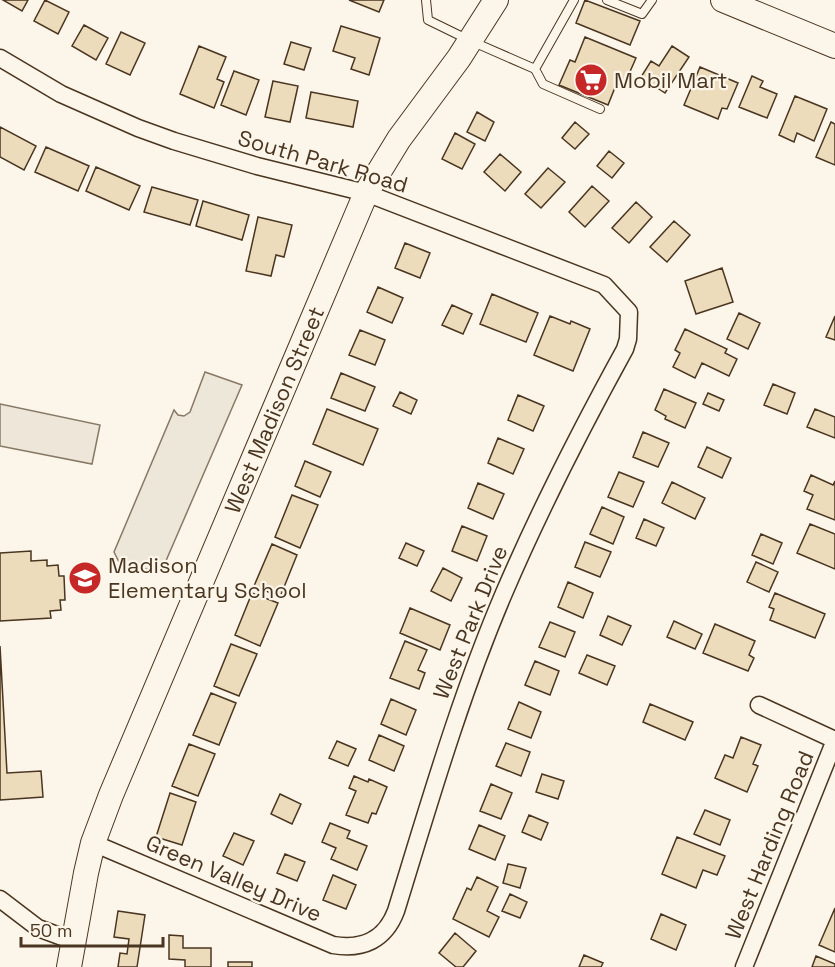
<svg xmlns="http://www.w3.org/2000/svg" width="835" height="967" font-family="'Space Grotesk',sans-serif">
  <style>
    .green { fill: #ede6d9; stroke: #887966; stroke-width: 1.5 }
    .parking { fill: #ede7d9; stroke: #887966; stroke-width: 1.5 }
    .building { fill: #ecdcbc; stroke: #4a3520; stroke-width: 1.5 }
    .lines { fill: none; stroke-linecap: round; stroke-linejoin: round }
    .lane-casing { stroke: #4a3520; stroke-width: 10 }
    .street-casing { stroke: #4a3520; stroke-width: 19 }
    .secondary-casing { stroke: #4a3520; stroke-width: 26 }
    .lane { stroke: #fbf6e9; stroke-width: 8 }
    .street { stroke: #fbf6e9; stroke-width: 16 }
    .secondary { stroke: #fbf6e9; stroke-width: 24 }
    .labels { text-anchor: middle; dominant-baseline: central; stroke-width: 4.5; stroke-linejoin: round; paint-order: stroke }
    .poi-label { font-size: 22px; fill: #4a3520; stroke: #fbf6e9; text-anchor: start }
    .street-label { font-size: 22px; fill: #4a3520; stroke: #fbf6e9 }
  </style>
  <rect width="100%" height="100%" fill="#fbf6e9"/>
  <!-- green -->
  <path class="green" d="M0,404l100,21 -8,39 -92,-18z"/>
  <!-- parking -->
  <path class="parking" d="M205,372l37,13 -80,185 -40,-2 -8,-16 60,-142 4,5 6,1 6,-4z"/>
  <!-- building -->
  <path class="building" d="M3,0h25l-6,11z
    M45,0l24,12 -11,22 -24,-13z
    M349,0h35l-5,12z
    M585,0l55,21 -10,24 -54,-22z
    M84,25l24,13 -12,22 -24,-14z
    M341,26l39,12 -11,37 -18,-6 4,-11 -22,-7z
    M121,32l24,11 -15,32 -24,-11z
    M585,37l51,21 -11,25 -7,-3 -10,25 -49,-20 11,-25 5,2z
    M291,42l20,6 -7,22 -20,-6z
    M199,46l27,11 -9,22 7,3 -10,26 -34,-14z
    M672,46l17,11 -24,36 -24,-16 10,-16 8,5z
    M700,67l38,16 -11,26 -5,-1 -4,11 -34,-14z
    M234,71l25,9 -13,35 -25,-10z
    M752,76l11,5 -3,6 17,7 -10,24 -28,-11z
    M273,81l25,5 -8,36 -25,-5z
    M311,92l47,9 -5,26 -47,-9z
    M795,96l32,13 -13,32 -17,-8 -3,9 -15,-7z
    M477,112l17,10 -9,19 -18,-9z
    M575,122l14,12 -14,15 -13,-11z
    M831,122l4,2v41l-19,-8z
    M0,127l36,19 -12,24 -24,-13z
    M455,133l20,11 -13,25 -20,-10z
    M46,147l43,19 -11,25 -43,-19z
    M609,151l15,12 -12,15 -15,-12z
    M500,154l21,18 -16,19 -21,-19z
    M96,167l44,19 -11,24 -43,-19z
    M548,168l17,14 -24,26 -16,-14z
    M592,186l17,15 -24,26 -16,-15z
    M152,187l46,13 -8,25 -46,-13z
    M203,201l46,14 -7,25 -46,-14z
    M636,202l16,15 -23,26 -17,-15z
    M258,217l34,8 -8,32 -8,-2 -5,21 -25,-5z
    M674,221l16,14 -23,27 -17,-15z
    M405,243l25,10 -10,25 -25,-10z
    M722,268l11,34 -37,12 -11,-33z
    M378,287l25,11 -11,25 -25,-11z
    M492,294l46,19 -12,29 -46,-18z
    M452,305l20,9 -9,20 -21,-9z
    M739,313l21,10 -12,26 -21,-10z
    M550,316l20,8 1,-3 19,8 -17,42 -39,-16z
    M835,316v24l-9,-3z
    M685,329l42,20 -2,4 12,6 -8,17 -27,-13 -7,15 -22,-11 7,-14 -5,-3z
    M360,330l25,10 -10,25 -26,-10z
    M341,373l34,14 -10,24 -34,-13z
    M773,384l22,9 -8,21 -23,-9z
    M664,389l32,14 -11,25 -20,-9 1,-3 -11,-6z
    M400,392l17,8 -6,14 -18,-8z
    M708,393l16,7 -5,11 -16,-7z
    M518,395l26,11 -11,25 -25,-11z
    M327,409l51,20 -15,36 -50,-21z
    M815,409l20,8v21l-28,-11z
    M643,432l26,11 -11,24 -25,-10z
    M498,438l26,11 -11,25 -25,-11z
    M707,447l24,11 -9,20 -24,-11z
    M305,461l26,11 -11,25 -25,-11z
    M619,472l25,10 -11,25 -25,-10z
    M811,475l22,10 2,-4v39l-28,-11 6,-14 -9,-4z
    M672,482l33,16 -10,21 -33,-16z
    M478,483l26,11 -11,25 -25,-11z
    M292,495l26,10 -18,43 -25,-11z
    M602,507l22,10 -11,27 -23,-10z
    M644,519l20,9 -8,18 -20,-8z
    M810,524l25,10v35l-38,-16z
    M462,526l25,10 -10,25 -25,-10z
    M761,534l21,9 -9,21 -21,-9z
    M585,542l26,10 -11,25 -25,-10z
    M406,543l18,8 -7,15 -18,-8z
    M272,544l25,11 -17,42 -26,-11z
    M31,551v10l16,-1v6l11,-1 1,11h5l1,24h-5l1,10 -11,1 1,7 -51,3v-68z
    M756,562l22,10 -9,20 -22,-10z
    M443,568l19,10 -11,23 -20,-10z
    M568,582l25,11 -10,25 -25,-11z
    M252,593l26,10 -18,43 -25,-11z
    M775,593l50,21 -10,24 -45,-18 4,-11 -5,-2z
    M410,608l40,17 -10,25 -40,-17z
    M608,616l23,10 -9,19 -22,-10z
    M674,621l28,13 -7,15 -28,-12z
    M550,622l25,10 -10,25 -26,-10z
    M715,624l40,17 -6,14 5,3 -6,13 -45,-18z
    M405,641l22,9 -9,20 7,3 -6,16 -29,-11z
    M231,644l26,10 -18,42 -25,-10z
    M0,646l7,127 34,-2 2,26 -43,3z
    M587,655l28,11 -8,19 -28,-12z
    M535,661l24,10 -9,24 -25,-10z
    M211,693l25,10 -17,42 -26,-10z
    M391,699l25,11 -10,25 -25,-11z
    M519,702l22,10 -10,26 -23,-9z
    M650,704l43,18 -8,18 -42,-18z
    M379,735l25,11 -10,25 -25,-11z
    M741,737l20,8 -8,19 5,2 -11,26 -32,-14 10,-23 8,3z
    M337,741l19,8 -8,17 -19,-8z
    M506,743l24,9 -9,24 -25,-10z
    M189,744l26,10 -17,42 -26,-10z
    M542,774l22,7 -6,18 -22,-7z
    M354,776l14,6 1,-3 18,8 -11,27 -4,-1 -4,10 -22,-8 10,-24 -7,-3z
    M491,784l21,9 -11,26 -21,-8z
    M170,793l26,9 -14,43 -26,-8z
    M280,794l21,10 -9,20 -21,-10z
    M705,810l25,10 -10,25 -26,-11z
    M529,815l19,8 -7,17 -19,-8z
    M330,823l20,8 -3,7 20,8 -10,24 -26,-11 5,-11 -14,-6z
    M479,825l26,11 -10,24 -26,-11z
    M234,833l20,8 -11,24 -20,-9z
    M677,837l48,19 -8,19 -14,-5 -7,18 -34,-14z
    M285,854l20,8 -8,19 -20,-8z
    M508,864l18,4 -6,20 -17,-5z
    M333,875l23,10 -10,24 -23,-9z
    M477,877l21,10 -11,24 12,6 -10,20 -36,-18 14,-31 4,2z
    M510,894l17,8 -7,16 -18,-7z
    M835,908v44l-16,-7z
    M118,911l27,4 -8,52h-19l2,-14 7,1 2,-15 -15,-2z
    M661,914l25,11 -10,25 -25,-11z
    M455,933l21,18 -13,16h-7l-17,-14z
    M169,935l14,1v12h28v19h-26v-7l-16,-1z
    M584,955l19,8 -2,4h-22z
    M816,956l19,8v3h-23z
    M228,962h24v5h-24z"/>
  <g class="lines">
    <!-- lane casing -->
    <g class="lane-casing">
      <path id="lane" d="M426,0l2,20 43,21 64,28 39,-69
        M607,0l35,14 10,-14
        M535,69l8,15 57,25"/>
    </g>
    <!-- street casing -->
    <g class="street-casing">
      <path id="street" d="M0,58l61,36 77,34 36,13 83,25 109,27 238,92 25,27 -1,27 -3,10c-44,80 -85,160 -121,244 -44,103 -75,211 -108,318 -11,29 -33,39 -63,34l-240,-102
        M0,899l38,29 35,13
        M744,967l91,-227 -76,-35"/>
    </g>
    <!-- secondary casing -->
    <g class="secondary-casing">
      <g id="secondary">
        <path d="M723,0l112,46"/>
        <path id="s1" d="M69,967l17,-94 7,-30 18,-48 255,-602 33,-54 60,-81 37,-58"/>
      </g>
    </g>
    <!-- lane -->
    <use href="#lane" class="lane"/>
    <!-- street -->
    <use href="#street" class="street"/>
    <!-- secondary -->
    <use href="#secondary" class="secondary"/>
  </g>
  <!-- icons -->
  <defs>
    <g id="supermarket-disc" transform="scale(1.725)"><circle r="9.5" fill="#c62828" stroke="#fbf6e9"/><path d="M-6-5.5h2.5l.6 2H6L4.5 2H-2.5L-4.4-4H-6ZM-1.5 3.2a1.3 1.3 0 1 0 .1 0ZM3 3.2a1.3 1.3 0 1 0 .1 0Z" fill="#fff"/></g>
    <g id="school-disc" transform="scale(1.725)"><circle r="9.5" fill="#c62828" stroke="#fbf6e9"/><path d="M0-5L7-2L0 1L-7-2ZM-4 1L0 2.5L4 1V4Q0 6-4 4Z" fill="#fff"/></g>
  </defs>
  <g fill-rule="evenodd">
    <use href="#supermarket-disc" x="591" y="80"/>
    <use href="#school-disc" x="85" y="578"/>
  </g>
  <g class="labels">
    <!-- poi labels -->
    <g class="poi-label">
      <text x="614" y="80">Mobil Mart</text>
      <text x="108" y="565">Madison<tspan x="108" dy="25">Elementary School</tspan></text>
    </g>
    <!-- street labels -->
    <g class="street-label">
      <text transform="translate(323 161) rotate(16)">South Park Road</text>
      <text stroke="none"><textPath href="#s1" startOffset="596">West Madison Street</textPath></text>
      <text transform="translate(470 622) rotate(-68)">West Park Drive</text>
      <text transform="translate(769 845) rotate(-68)">West Harding Road</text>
      <text transform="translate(234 878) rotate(23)">Green Valley Drive</text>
    </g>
  </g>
  <!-- scale -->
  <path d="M21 937v9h142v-9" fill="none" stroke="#4a3520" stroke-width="3"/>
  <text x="30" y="937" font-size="18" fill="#4a3520" stroke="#fbf6e9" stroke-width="4.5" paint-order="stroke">50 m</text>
</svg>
